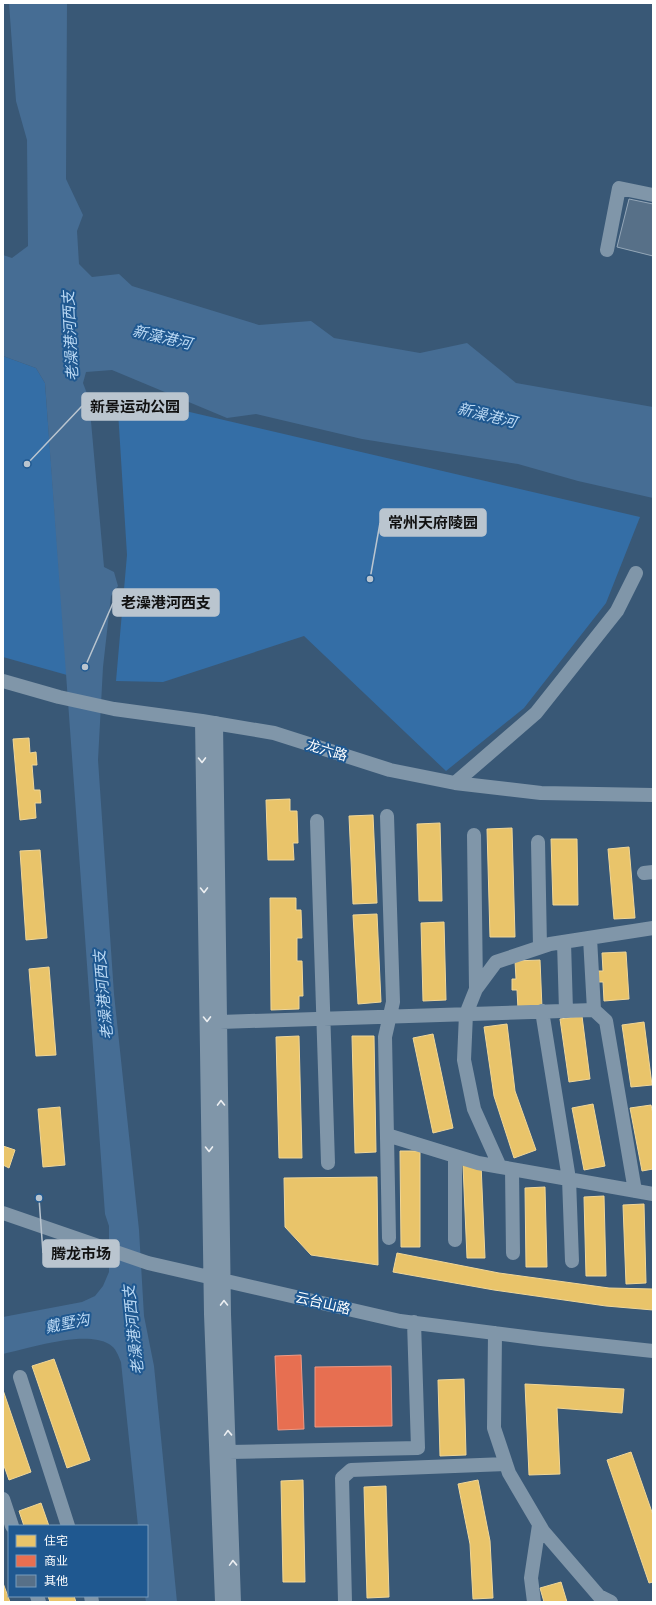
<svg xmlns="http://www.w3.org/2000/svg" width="656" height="1605" font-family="'Archivo Narrow','Noto Sans SC',sans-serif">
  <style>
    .green { fill: #346ea6 }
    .water { fill: #466d94 }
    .homes { fill: #e9c46a; stroke: #f0d697 }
    .shops { fill: #e76f51; stroke: #ee9a85 }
    .building { fill: #577088; stroke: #95a7b8 }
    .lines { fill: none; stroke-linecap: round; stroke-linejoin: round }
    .minor { stroke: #8096a9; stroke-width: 14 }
    .oneway { stroke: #eceff2 }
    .labels { text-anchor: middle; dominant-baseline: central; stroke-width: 4; stroke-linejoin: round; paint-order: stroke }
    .street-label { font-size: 14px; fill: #fff; stroke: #1f5890 }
    .water-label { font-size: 15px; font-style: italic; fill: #bbd9f4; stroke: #1f5890 }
    .leader { fill: none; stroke: #bac5cf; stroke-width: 1.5 }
    .callout-dot { fill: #bac5cf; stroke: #1f5890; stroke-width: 1.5 }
    .callout { fill: #bac5cf; stroke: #bac5cf; stroke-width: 1.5 }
    .callout-label { font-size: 15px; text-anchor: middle; font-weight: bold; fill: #111 }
  </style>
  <rect width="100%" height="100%" fill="#395876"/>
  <!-- green -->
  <path class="green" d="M3,356l33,12 9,15 22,292 -64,-18z
    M117,395l523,122 -34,86 -82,105 -78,63 -142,-135 -141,46 -47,-1 11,-126z"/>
  <!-- water -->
  <path class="water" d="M9,3h58l-1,176 17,36 -6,16 2,33 13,13 27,-3 13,12 127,39 52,-4 23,17 86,15 47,-10 49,40 137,24v91l-75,-17 -60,-17 -156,-25 -106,-25 -29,4 -115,-48 -26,2 -3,11 6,16 15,168 10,5 4,14 -7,10 -8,71 -5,93 16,234 25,236 5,86 10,50 23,236h-31l-1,-6h2v-70h-9l-17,-164c-3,-7 -5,-14 -12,-18 -24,-14 -79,4 -106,10v-37l79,-15 13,-6 8,-10 6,-14v-46l-4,-12 -60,-831 -9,-15 -33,-12v-101l9,3 16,-12 -1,-106 -11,-39z"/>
  <!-- homes -->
  <path class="homes" d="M29,738l1,15 6,-1 1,13h-5l2,25h6l1,13h-6l1,15 -16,2 -7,-81z
    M290,799v12h7l1,32h-5l1,17h-26l-2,-60z
    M373,815l4,88 -24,1 -4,-88z
    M440,823l2,78h-23l-2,-77z
    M512,828l3,109h-25l-3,-108z
    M551,839h26l1,66h-25z
    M629,847l6,71 -21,1 -6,-70z
    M40,850l7,88 -21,2 -6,-89z
    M270,898h26v12h5l1,28h-5v23h5l1,35h-4v13l-28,1z
    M377,914l4,88 -23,2 -5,-89z
    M444,922l2,78 -23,1 -2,-78z
    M626,952l3,47 -25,2 -1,-19h-5v-11h5l-1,-18z
    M540,960l2,48 -24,1 -1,-19h-5v-11h4l-1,-18z
    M49,967l7,88 -20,1 -7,-87z
    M582,1016l8,63 -21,3 -9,-63z
    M644,1022l8,63 -21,2 -9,-62z
    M507,1024l8,67 21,59 -22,8 -20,-62 -10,-69z
    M433,1034l20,94 -20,5 -20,-95z
    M299,1036l3,122h-23l-3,-121z
    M352,1036h22l2,116 -21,1z
    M593,1104l12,62 -21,4 -12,-62z
    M651,1105l2,9v55l-11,2 -12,-63z
    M60,1107l5,58 -22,2 -5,-58z
    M3,1146l12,4 -6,18 -6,-3z
    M400,1151h20v96h-19z
    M481,1164l4,94h-18l-4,-93z
    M377,1177l1,88 -67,-10 -26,-28 -1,-49z
    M545,1187l2,80h-21l-1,-79z
    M604,1196l2,80h-20l-2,-79z
    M644,1204l2,79 -20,1 -3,-79z
    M397,1253l102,20 110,15 44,1v21l-47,-4 -112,-16 -101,-18z
    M54,1359l36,101 -23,8 -35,-102z
    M464,1379l2,76 -26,1 -2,-76z
    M525,1384l99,5 -2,24 -65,-5 3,66 -31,1z
    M3,1390l28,82 -22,8 -6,-17z
    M631,1452l22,63v67l-4,1 -42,-123z
    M303,1480l2,102h-22l-2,-101z
    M478,1480l12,61 3,57 -20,1 -3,-55 -12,-60z
    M386,1486l3,111 -22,1 -3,-111z
    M41,1503l8,23h-25l-5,-15z
    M561,1582l6,20h-23l-4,-14z
    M3,1583l7,19h-7z
    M48,1596h26l2,6h-26z"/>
  <!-- shops -->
  <path class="shops" d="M301,1355l3,74 -26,1 -3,-74z
    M391,1366l1,60 -77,1v-60z"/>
  <!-- building -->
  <path class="building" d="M629,199l24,5v52l-36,-9z"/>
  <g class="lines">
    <!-- minor -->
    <path class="minor" d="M607,250l12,-62 34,7
      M3,681l56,16 55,12 88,12 72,12 116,37 65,13 86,10 112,2
      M202,721l9,593 11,288
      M216,723l8,591 10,288
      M455,783l81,-70 81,-102 19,-38
      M387,816l6,186 -8,35 4,201
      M317,821l11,342
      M474,835l2,154
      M538,842l2,105
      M644,873l9,-1
      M590,938l4,72
      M564,942l2,69
      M542,1011l27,168 3,82
      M220,1022l374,-12 12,11 29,170
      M387,1135l91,28 175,31
      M500,1167l-26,-58 -10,-49 2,-46 10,-25 20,-27 54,-18 103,-16
      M512,1169l1,84
      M3,1213l145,50 252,58 141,18 112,12
      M455,1240v-84
      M495,1333l-1,95 15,45 34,58 56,65 12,6
      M20,1377l48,149
      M229,1452l189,-4 -4,-126
      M3,1499l9,27
      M37,1596l2,6
      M91,1596l1,6
      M345,1602l-3,-124 9,-8 155,-6
      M534,1602l-3,-24 8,-53"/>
  </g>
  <!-- one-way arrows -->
  <defs><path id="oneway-chevron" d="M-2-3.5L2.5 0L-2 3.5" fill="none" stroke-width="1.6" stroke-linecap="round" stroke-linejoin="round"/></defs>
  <g class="oneway">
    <use href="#oneway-chevron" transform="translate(202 760) rotate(89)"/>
    <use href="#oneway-chevron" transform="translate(204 890) rotate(89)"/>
    <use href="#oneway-chevron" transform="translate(207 1019) rotate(89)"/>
    <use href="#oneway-chevron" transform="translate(221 1103) rotate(-91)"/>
    <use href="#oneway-chevron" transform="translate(209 1149) rotate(89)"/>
    <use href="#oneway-chevron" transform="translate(224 1303) rotate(-91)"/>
    <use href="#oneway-chevron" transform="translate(228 1433) rotate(-92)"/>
    <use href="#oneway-chevron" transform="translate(233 1563) rotate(-92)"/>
  </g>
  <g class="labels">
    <!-- street labels -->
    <g class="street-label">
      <text transform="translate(327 750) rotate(17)">龙六路</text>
      <text transform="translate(323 1303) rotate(13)">云台山路</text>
    </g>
    <!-- water labels -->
    <g class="water-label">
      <text transform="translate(70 336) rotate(-93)">老澡港河西支</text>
      <text transform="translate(162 337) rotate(13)">新藻港河</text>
      <text transform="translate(487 415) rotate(14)">新澡港河</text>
      <text transform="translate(103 995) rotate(-95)">老澡港河西支</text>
      <text transform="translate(67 1323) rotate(-11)">戴墅沟</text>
      <text transform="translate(133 1330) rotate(-96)">老澡港河西支</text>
    </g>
  </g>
  <!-- callouts -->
  <path class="leader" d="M27 464L82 406M370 579L380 523M85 667L113 603M39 1198L43 1253"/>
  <g class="callout-dot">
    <circle cx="27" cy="464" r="4"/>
    <circle cx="370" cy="579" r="4"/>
    <circle cx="85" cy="667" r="4"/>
    <circle cx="39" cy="1198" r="4"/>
  </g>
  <g class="callout">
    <rect x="82" y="393" width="106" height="27" rx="4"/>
    <rect x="380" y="509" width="106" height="27" rx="4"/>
    <rect x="113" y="589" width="106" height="27" rx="4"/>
    <rect x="43" y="1240" width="76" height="27" rx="4"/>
  </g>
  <g class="callout-label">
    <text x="135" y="412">新景运动公园</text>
    <text x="433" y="528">常州天府陵园</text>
    <text x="166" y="608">老澡港河西支</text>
    <text x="81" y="1259">腾龙市场</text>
  </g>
  <!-- border -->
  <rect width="656" height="1605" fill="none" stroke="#ffffff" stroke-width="8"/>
  <!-- legend -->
  <rect x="8" y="1525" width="140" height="72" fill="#1f5890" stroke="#799bbc"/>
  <rect x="16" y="1535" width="20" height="12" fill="#e9c46a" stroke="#799bbc"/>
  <text x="44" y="1545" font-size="12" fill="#ffffff">住宅</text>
  <rect x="16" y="1555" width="20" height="12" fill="#e76f51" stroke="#799bbc"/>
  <text x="44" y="1565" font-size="12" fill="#ffffff">商业</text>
  <rect x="16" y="1575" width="20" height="12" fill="#577088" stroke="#799bbc"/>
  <text x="44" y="1585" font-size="12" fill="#ffffff">其他</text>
</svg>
